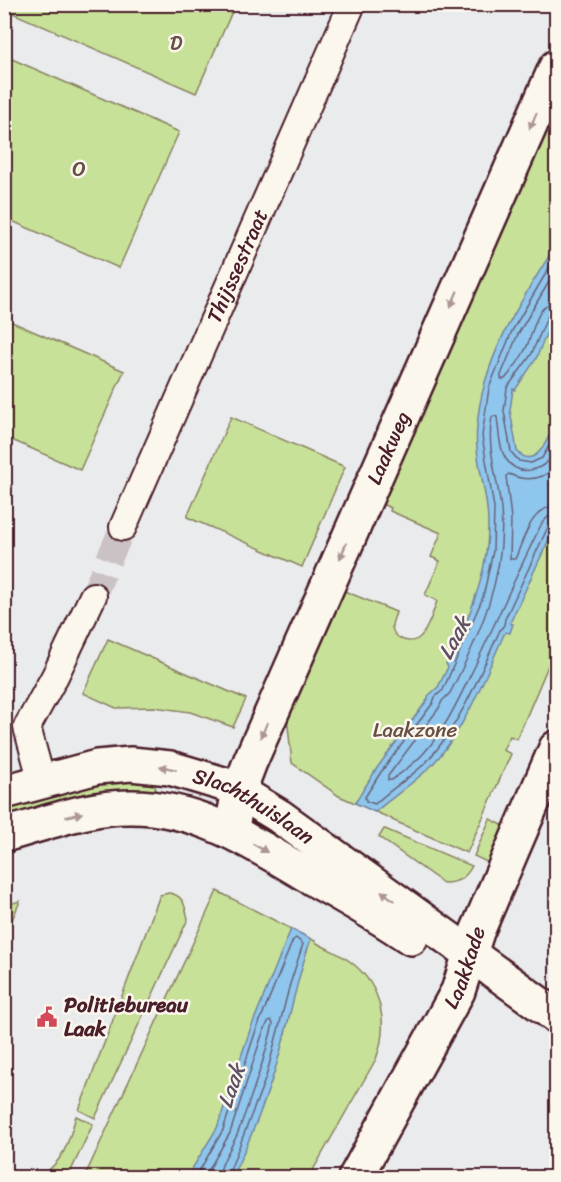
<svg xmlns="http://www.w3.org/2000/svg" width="561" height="1182" font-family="Sriracha,sans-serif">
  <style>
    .green { fill: #c7e198; stroke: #888062; stroke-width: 1.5 }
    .water { fill: #8fc6ed; stroke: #73839f; stroke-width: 1.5 }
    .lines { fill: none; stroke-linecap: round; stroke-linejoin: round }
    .shore { stroke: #666279; stroke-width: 1.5 }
    .pedestrian-tunnel { stroke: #cac2c5; stroke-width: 26; stroke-dasharray: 26 13; stroke-linecap: butt }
    .pedestrian-casing { stroke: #4a1f2b; stroke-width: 30 }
    .minor-casing { stroke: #4a1f2b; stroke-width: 38 }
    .secondary-casing { stroke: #4a1f2b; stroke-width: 38 }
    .pedestrian { stroke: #fbf7ec; stroke-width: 26 }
    .minor { stroke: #fbf7ec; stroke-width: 33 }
    .secondary { stroke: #fbf7ec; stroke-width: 33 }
    .oneway { fill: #ab9695 }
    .labels { text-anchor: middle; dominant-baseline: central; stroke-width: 5; stroke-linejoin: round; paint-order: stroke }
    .park-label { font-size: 21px; fill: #695046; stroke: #fbf7ec }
    .street-label { font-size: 21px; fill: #4a1f2b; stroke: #fbf7ec }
    .poi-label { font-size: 21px; font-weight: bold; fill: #4a1f2b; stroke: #fbf7ec; text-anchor: start }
    .water-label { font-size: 22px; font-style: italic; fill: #5f5165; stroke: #fbf7ec }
  </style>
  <rect width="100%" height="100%" fill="#eaebec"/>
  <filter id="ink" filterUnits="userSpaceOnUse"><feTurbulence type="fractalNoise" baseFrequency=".0167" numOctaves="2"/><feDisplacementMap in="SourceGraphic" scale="12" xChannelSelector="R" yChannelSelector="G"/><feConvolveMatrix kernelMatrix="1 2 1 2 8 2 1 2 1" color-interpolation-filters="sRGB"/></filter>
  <g filter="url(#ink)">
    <!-- green -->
    <path class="green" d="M14,4h221v1l-39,88 -186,-81z
      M5,56l174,76 -60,136 -114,-50z
      M556,89v558l-39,92 -7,-3 -7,14 8,4 -44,99 -75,-33v-1l-53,-23 -47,-33 -5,-46 55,-127 54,22c-1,5 -4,9 -4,14 1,14 20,20 29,10 8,-8 12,-24 16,-35l-12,-6 15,-34 -9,-4 10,-24 -51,-22 1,-3 -16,-7z
      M5,319l119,52 -44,99 -75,-33z
      M231,417l114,50 -43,100 -115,-50z
      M108,639l138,60 -13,28 -43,-15 -36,-5 -38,1 -33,-15z
      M126,778c12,2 35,0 29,17l-150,29v-15l83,-24z
      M490,819l19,9 -16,37 -19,-9z
      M384,829h1l87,37c-7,13 -15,17 -29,17l-64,-46z
      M217,891l98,50v1c12,7 26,12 37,21 30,23 37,62 24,96l-67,118 -225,1z
      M169,893c15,2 16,13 19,26l-93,199 -16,-8 81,-215z
      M20,901l-15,36 6,3 -6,16v-51z
      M76,1116l17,8 -25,53h-30c25,-13 31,-35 38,-61z"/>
    <!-- water -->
    <path class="water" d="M556,238v72l-20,49 -21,31 -2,-1 -3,21 7,41c19,22 33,-17 39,-30v103l-46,99 3,1 -3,9 -5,-1c-19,43 -40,98 -73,133 -17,17 -38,31 -57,47l-20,-9 22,-35 51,-69v-3l10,-9 10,-20 -2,-3 3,-7h3c20,-48 41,-95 35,-149 -3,-27 -13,-54 -10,-81 5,-68 42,-123 77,-179l-2,-2z
      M291,929l20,10c-13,36 -20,73 -30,110 -12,45 -29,87 -49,128h-45l30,-49 33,-98z"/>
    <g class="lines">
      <!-- shore -->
      <path class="shore" d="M556,256l-44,75 -23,57 -7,48 12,72 -1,43 -10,46 -40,93 -8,7 -2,6 -52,69 -16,25 1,4 9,3c17,-17 38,-27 54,-45 32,-36 51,-85 71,-129l4,-5 1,-6 43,-92 8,-4
        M556,270l-38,64 -17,41v4h4c7,-8 14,-18 19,-27 10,-16 10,-48 32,-50
        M556,310l-7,3 -18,42 -24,33 -3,23 7,41 8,9 12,2 11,-5 14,-24
        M556,451c-9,18 -36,29 -50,8 -7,-11 -7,-28 -9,-42l-3,-1 -2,1c-6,31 6,61 9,92 6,65 -22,128 -51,184l-8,8 -3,7 -51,68v4h4c10,-8 22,-16 31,-26 23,-25 36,-56 51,-86 23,-48 44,-97 68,-145l6,-6 8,-2
        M556,467c-14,13 -30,15 -47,7l-3,2 5,42 -1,41h5c9,-20 16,-52 41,-53
        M195,1178l28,-48 32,-97 38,-93 3,-2 7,6 -13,40 -24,93 -39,101
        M204,1178l26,-45 32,-98 6,-13 3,-2 2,4c-9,38 -22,74 -36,111 -6,13 -17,28 -18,43"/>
      <!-- pedestrian-tunnel -->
      <path class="pedestrian-tunnel" d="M93,596l30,-69"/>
      <!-- pedestrian casing -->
      <g class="pedestrian-casing">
        <g id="pedestrian">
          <path id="s1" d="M123,527l229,-523"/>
          <path d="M42,782l-15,-55 28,-51 38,-80"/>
        </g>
      </g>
      <!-- minor casing -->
      <g class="minor-casing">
        <g id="minor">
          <path id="s2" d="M231,832l8,-41 11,-29 306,-695"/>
          <path id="s3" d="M355,1178l103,-187 19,-59 79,-184"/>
        </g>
      </g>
      <!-- secondary casing -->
      <g class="secondary-casing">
        <g id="secondary">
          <path id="s4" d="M4,792l93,-25 34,-3 39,4 60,18 49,30 277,200"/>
          <path d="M4,835c41,-11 82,-28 125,-28 71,-1 129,39 188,74 32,18 64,36 94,57"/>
        </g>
      </g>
      <!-- pedestrian -->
      <use href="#pedestrian" class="pedestrian"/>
      <!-- minor -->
      <use href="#minor" class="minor"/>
      <!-- secondary -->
      <use href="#secondary" class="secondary"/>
    </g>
    <!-- one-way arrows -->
    <defs><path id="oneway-solid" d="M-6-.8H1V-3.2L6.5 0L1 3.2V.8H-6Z" transform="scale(1.5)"/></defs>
    <g class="oneway">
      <use href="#oneway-solid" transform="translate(533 121) rotate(114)"/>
      <use href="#oneway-solid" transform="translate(454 299) rotate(114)"/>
      <use href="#oneway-solid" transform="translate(343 551) rotate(113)"/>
      <use href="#oneway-solid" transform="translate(264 730) rotate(114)"/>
      <use href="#oneway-solid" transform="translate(168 768) rotate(-168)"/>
      <use href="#oneway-solid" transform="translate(74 815) rotate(-14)"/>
      <use href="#oneway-solid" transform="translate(260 848) rotate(30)"/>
      <use href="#oneway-solid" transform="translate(388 896) rotate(-144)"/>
    </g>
  </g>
  <!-- icons -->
  <defs>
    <g id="civic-bare" transform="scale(1.62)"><path d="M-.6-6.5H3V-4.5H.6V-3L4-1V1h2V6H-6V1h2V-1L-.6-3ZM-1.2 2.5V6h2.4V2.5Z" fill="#d1495b" stroke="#fbf7ec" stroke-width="2.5" paint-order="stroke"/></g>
  </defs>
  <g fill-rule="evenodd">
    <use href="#civic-bare" x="47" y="1017"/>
  </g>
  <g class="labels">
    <!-- park labels -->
    <g class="park-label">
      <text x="176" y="43">D</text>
      <text x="79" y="169">O</text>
      <text x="415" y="730">Laakzone</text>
    </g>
    <!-- street labels -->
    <g class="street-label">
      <text stroke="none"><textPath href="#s1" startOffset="285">Thijssestraat</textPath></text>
      <text stroke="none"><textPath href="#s2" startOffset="416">Laakweg</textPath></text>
      <text stroke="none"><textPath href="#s4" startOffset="262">Slachthuislaan</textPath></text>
      <text stroke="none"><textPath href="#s3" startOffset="238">Laakkade</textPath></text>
    </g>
    <!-- poi labels -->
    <g class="poi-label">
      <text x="64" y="1005">Politiebureau<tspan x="64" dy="24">Laak</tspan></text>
    </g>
    <!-- water labels -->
    <g class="water-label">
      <text transform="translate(454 638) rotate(-62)">Laak</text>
      <text transform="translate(231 1086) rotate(-71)">Laak</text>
    </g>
  </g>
  <!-- margin -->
  <rect width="561" height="1182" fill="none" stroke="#fbf7ec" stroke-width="24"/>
  <rect x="12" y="12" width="537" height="1158" fill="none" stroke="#4a1f2b" stroke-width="2" filter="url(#ink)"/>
</svg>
